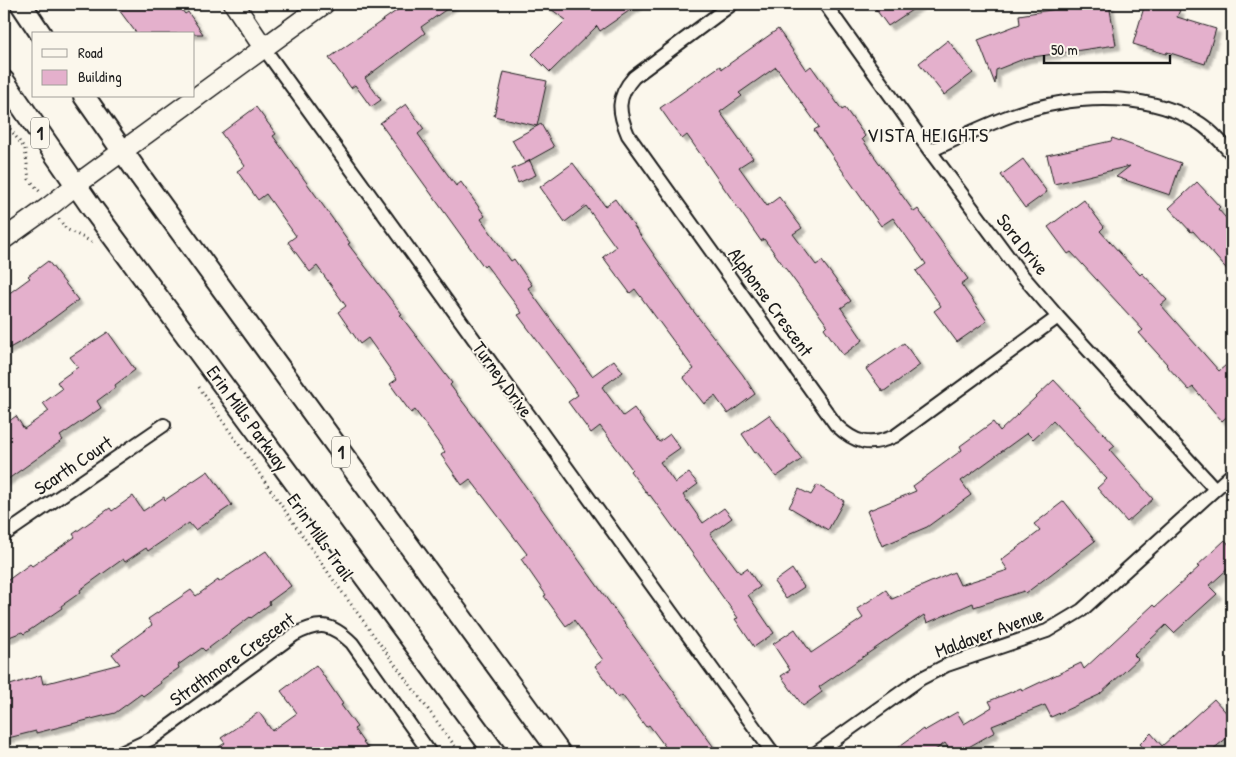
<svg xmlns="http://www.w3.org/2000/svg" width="1236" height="757" font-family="'Patrick Hand',sans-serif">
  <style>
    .building { fill: #e4b0cc; stroke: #1c1c1c; filter: url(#shadow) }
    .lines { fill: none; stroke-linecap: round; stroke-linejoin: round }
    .street-casing { stroke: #1c1c1c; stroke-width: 16 }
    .secondary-casing { stroke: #1c1c1c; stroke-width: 22 }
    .primary-casing { stroke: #1c1c1c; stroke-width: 24 }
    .path { stroke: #1c1c1c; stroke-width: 3; stroke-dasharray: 1 4; stroke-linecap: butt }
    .street { stroke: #fbf7ec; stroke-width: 12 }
    .secondary { stroke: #fbf7ec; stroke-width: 19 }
    .primary { stroke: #fbf7ec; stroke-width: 20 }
    .labels { text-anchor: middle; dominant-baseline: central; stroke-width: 4; stroke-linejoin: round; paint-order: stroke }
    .shield { fill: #fbf7ec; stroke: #5f5e5a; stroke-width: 1 }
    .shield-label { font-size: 18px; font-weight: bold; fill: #1c1c1c }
    .street-label { font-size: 19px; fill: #1c1c1c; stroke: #fbf7ec }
    .neighbourhood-label { font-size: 20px; letter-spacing: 1px; fill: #1c1c1c; stroke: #fbf7ec }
  </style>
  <defs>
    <filter id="shadow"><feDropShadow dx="4.5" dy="4.5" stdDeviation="1" flood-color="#0004"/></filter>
  </defs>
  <rect width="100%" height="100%" fill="#fbf7ec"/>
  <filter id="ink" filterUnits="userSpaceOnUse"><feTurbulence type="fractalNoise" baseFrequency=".02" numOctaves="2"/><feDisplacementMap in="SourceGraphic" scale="10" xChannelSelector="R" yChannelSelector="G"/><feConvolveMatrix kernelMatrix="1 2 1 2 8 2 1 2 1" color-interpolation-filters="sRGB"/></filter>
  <g filter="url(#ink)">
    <!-- building -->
    <path class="building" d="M127,4h50l8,10 3,-2 15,22h-66l-18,-24z
      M406,4h48l-33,23 4,6 -60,45 16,22 -10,7 -16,-22 -4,3 -22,-30z
      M544,4h95l-39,27 -3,-5 -47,46 -18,-18 34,-34z
      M872,4h49l-33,22z
      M1088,4h21l7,41 -90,13 -30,12 -1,14 -17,-44 42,-16 -1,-9z
      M1145,4h15l20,6 -3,7 39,12 -11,35 -38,-12 -1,2 -33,-10z
      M778,29l28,41 5,-4 31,44 3,-2 20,28 -3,3 32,45 20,28 4,-3 50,70 -7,5 26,37 -30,21 -23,-31 7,-5 -25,-35 10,-7 -33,-46 -12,8 -67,-96 5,-3 -43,-60 -37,26 3,3 -22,16 33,46 -14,9 28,39 12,-9 23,31 -9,6 23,31 6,-4 29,40 -10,7 22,32 -20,15 -19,-27 3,-3 -63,-86 -3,2 -74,-106 -5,4 -22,-31 60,-42 2,3z
      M948,40l25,33 -29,22 -25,-32z
      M504,72l43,9 -10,45 -43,-10z
      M406,104l18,25 -6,5 38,52 5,-4 24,34 -4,3 30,42 3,-2 18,26 -4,3 64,88 22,-16 9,12 -21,15 21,29 11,-8 25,34 11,-8 10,14 -20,14 15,21 14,-10 9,11 -15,11 20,28 21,-15 8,10 -22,16 30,39 7,-5 13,19 -12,8 26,38 -20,14 -19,-28 3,-1 -21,-29h1l-68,-94 -1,1 -19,-25 2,-2 -32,-43 -9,7 -23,-31 10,-7 -60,-80 4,-2 -36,-48 -2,2 -104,-144z
      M256,107l20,27 -3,2 77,107 -2,1 54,70 -2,1 52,68 -2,2 53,70 215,298h-48l-21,-28 -3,2 -24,-32 -4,3 -23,-32 8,-6 -29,-40 -8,6 -22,-30 2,-1 -25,-36 6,-5 -57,-75 -8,6 -21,-30 4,-3 -30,-42 -4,3 -21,-29 7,-5 -29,-41 -8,6 -22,-32 8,-6 -29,-40 -7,6 -22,-30 8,-6 -30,-42 -8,6 -21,-29 8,-5 -24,-33z
      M541,124l13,23 -29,16 -13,-23z
      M1112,138l69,25 -11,32 -54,-18 14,-11 -76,18 -7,-29 64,-14z
      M1023,159l24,33 -22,16 -24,-33z
      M530,161l6,14 -18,8 -6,-14z
      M573,163l32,43 10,-7 76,109 52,67 12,19 -27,20 -13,-18 -11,8 -21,-27 11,-8 -59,-80 -5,4 -27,-36 13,-10 -30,-41 -21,16 -25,-35z
      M1197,182l23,25 -2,2 14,16v50l-39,-44 -2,1 -22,-24z
      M1084,200l20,27 -4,4 40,44 2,-2 25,27 -6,5 58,66 13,-11v52l-10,9 -29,-34 -4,3 -23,-25 1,-1 -28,-31 4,-3 -72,-78 -3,2 -20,-27z
      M48,261l30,39 -54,40 -20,11v-54l26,-19 -2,-2z
      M108,332l27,38 -20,15 1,2 -19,14 4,7 -41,28 3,4 -59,42v-57l12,-9 8,13 25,-18 -6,-8 19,-14 -5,-7 21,-15 -8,-10z
      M904,343l16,22 -37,27 -17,-23z
      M1054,380l61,66 -5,4 43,49 -26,23 -30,-34 10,-9 -54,-58 -20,18 -6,-6 -66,48 10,14 -44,32 -45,19 -15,-35 49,-20 -3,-5 49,-36 -2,-4 33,-24 7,9z
      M769,415l33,44 -26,18 -19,-25 -2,1 -13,-19z
      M208,471l24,34 -37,25 -6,-7 -41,28 -2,-3 -21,14 -2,-3 -43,31 1,2 -20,14 1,2 -38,26 -2,-2 -18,7v-56l26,-19 2,2 43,-29 -2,-3 37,-26 2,3 21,-15 10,15 21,-14 1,3z
      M817,485l27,16 -16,29 -39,-23 10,-18 12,6z
      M1064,501l31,40 -69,52 -2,-2 -50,16 -1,-4 -46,20 -3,-8 -105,72 3,5 -19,14 -22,-30 9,-6 -17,-26 22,-15 16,24 52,-35 -6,-9 29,-19 6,9 62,-27 6,13 48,-15 -7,-10 39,-29 -6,-7z
      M1225,540l7,8v17l-23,21 8,8 -43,39 -8,-8 -32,30 4,4 -39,36 -48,22 -6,-12 -53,21 3,6 -37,21h-6l-7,-10 -14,10h-41l33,-24 1,2 33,-19 7,12 28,-17 -3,-6 32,-13 1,3 59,-28 3,6 69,-64 2,2 44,-40 -2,-1z
      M266,551l25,35 -22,16 1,2 -19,14 -1,-1 -45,34 -3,-3 -24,17 1,3 -19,13 1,2 -18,13 -2,-2 -26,19 -79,20v-2l-32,8v-52l37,-12 2,9 77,-20 -8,-10 40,-29 -4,-6 43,-29 5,6 22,-16 1,2z
      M792,569l12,18 -18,12 -12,-17z
      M316,665l27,39 -2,1 16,22 -3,2 17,24h-161l15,-10 -4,-5 38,-26 13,19 25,-18 -16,-22z
      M1214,699l18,20v15l-24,19h-60l-8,-9 11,-11 11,13z"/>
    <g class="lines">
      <!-- street casing -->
      <g class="street-casing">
        <path id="street" d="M732,4l-98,73c-18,20 -16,35 -6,58l208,290c20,19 34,22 59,11l163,-119
          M825,4l105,147 91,123 37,43 157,172
          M263,47l510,706
          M930,151c26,-12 53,-25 80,-35 58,-21 131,-26 186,5 14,8 25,21 36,33
          M4,535l160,-110
          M121,753l32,-15 141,-103c26,-14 37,-12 58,8l78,110
          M816,753l104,-74 27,-14 100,-34 35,-21 150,-136"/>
      </g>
      <!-- secondary casing -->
      <g class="secondary-casing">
        <path id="secondary" d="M234,4l29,43
          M4,239l46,-33 26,-21 248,-181"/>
      </g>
      <!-- primary casing -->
      <g class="primary-casing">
        <path id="primary" d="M21,4l20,30
          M4,81l88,127 403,545
          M84,96l56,80 420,577"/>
      </g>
      <!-- path -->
      <path class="path" d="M4,121l21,28 4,30 12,14
        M59,219l7,10 28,14
        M199,387l135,194 126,172"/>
      <!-- street -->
      <use href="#street" class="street"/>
      <!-- secondary -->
      <use href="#secondary" class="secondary"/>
      <!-- primary -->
      <use href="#primary" class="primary"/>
    </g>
  </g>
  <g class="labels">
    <!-- shield labels -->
    <g class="shield">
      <rect x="31" y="117.5" width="18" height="31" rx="4"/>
      <rect x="332" y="436.5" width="18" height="31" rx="4"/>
    </g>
    <g class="shield-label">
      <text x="40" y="133">1</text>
      <text x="341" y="452">1</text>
    </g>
    <!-- street labels -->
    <g class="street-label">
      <text transform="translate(1023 244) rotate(52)">Sora Drive</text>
      <text transform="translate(771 302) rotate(54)">Alphonse Crescent</text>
      <text transform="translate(503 379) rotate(54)">Turney Drive</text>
      <text transform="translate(248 418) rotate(54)">Erin Mills Parkway</text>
      <text transform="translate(73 465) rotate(-34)">Scarth Court</text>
      <text transform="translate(321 537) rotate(55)">Erin Mills Trail</text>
      <text transform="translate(989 632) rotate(-20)">Maldaver Avenue</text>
      <text transform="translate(232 659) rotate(-35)">Strathmore Crescent</text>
    </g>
    <!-- neighbourhood labels -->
    <g class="neighbourhood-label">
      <text x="928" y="134">VISTA HEIGHTS</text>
    </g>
  </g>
  <!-- margin -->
  <rect width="1236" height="757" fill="none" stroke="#fbf7ec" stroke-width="20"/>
  <rect x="10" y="10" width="1216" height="737" fill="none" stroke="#1c1c1c" stroke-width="2" filter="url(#ink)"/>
  <!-- legend -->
  <rect x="32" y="32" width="162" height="65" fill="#fbf7ec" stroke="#a29f99"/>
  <rect x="42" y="49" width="25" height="8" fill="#fbf7ec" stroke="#a29f99"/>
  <text x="78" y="58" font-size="15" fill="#1c1c1c">Road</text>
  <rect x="42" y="70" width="25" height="15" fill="#e4b0cc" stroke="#a29f99"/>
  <text x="78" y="82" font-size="15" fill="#1c1c1c">Building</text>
  <!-- scale -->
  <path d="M1044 55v8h126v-8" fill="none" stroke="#1c1c1c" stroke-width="2.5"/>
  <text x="1051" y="55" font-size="15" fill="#1c1c1c" stroke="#fbf7ec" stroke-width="4" paint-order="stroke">50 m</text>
</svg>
